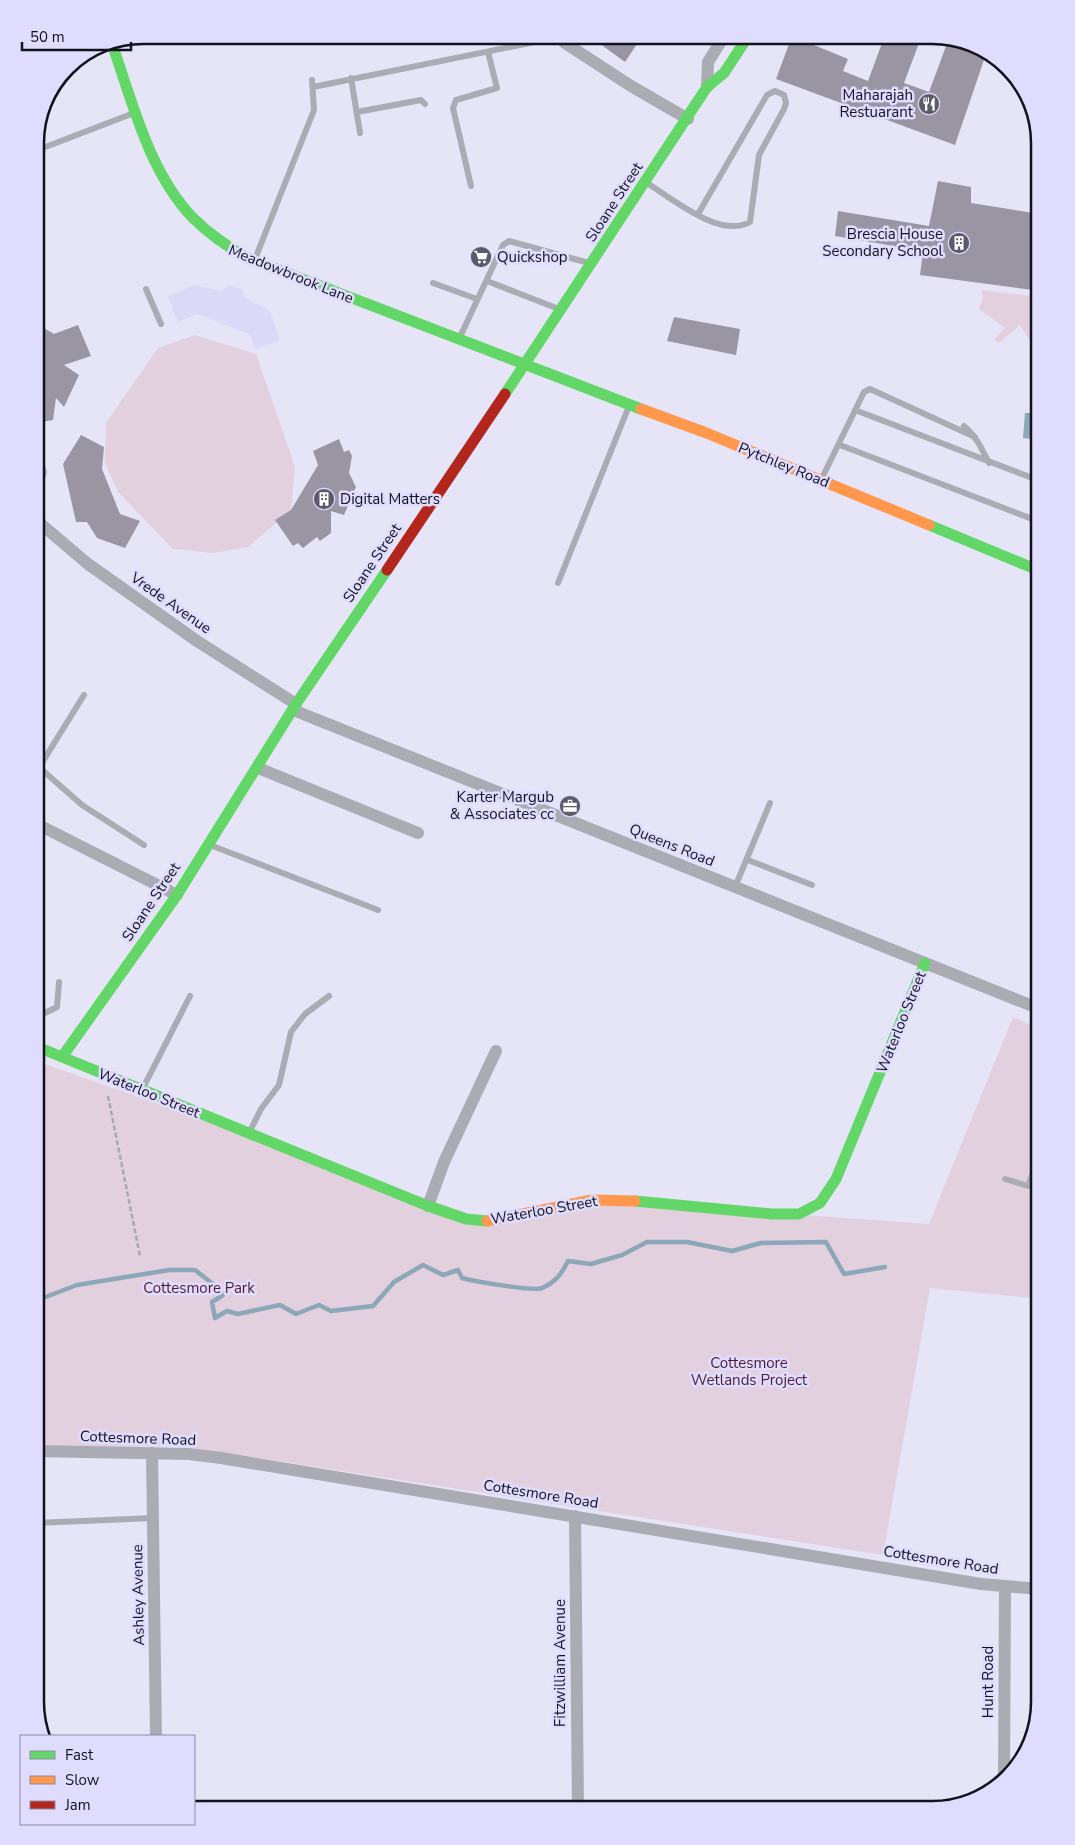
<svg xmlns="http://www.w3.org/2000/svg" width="1075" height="1845" font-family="'Nunito Sans',sans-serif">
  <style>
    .built { fill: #dcd8f8 }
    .green { fill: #e2d0de }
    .water { fill: #8ba7b8 }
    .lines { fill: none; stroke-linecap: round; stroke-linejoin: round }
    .stream { stroke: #8ba7b8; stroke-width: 4.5 }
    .building { fill: #9a95a2 }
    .path { stroke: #a8a8b1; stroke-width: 2.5; stroke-dasharray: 5 2.5; stroke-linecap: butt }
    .lane { stroke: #aaabb3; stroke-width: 6 }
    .street { stroke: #aaabb3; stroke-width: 12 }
    .fast { stroke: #63d668; stroke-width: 11 }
    .slow { stroke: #ff974d; stroke-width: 11 }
    .jam { stroke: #b3261e; stroke-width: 11 }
    .labels { text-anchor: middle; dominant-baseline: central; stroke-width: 5; stroke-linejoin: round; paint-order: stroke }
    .poi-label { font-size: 15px; fill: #12111c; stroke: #e0dcff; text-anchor: end }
    .street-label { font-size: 15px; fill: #12111c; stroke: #e0dcff }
    .park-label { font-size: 15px; fill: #4e1b30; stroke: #e0dcff }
    .rim { fill: none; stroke: #12111c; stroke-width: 2.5 }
  </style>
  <rect width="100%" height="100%" fill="#e6e4f7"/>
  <!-- built -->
  <path class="built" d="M194,285l26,6 9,-6 13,4 3,9 25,13 10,29 -24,9 -7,-15 -52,-20 -19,8 -10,-26z"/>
  <!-- green -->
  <path class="green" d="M981,290l59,7v46l-12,-5 -8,-13 -21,18 -5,-4 11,-11 -26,-19 4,-13z
    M195,335l61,19 39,113 -4,43 -43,37 -35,6 -40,-4 -55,-57 -13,-30 1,-39 52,-75z
    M1013,1017l27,12v270l-110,-11 -47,267 -702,-109 -146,2v-369l10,-15 445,157 104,-21 335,24z"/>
  <!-- water -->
  <path class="water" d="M1025,413h15v27l-17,-2z"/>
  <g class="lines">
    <!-- stream -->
    <path class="stream" d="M35,1298h8l34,-13 92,-15h26l18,14 10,11 -11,7 3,16 12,-7 11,3 42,-9 16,9 23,-9 12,6 42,-5 21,-24 29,-17 20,10 15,-5 4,8c11,3 73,14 80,10 14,-6 20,-15 26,-27l23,3 31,-9 25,-13h40l45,9 29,-8 65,-1 18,32 41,-7"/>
  </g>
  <!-- building -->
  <path class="building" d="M609,35h34l-18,27 -22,-16z
    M885,35h37l-18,48 25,9 20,-54 38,13 -32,94 -179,-66 16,-43 56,23 -5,12 25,10z
    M938,181l33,6v16l69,11v77l-120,-16 3,-24 -88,-15 3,-25 91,15z
    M674,317l66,12 -4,26 -69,-14z
    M35,323l19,11 24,-9 13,31 -27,9 15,10 -15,32 -8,-9 -3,22 -18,3z
    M81,435l23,12 -2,22 18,45 20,7 -15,27 -28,-10 -10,-16h-11l-13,-58z
    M339,439l5,13 5,-2 3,6 -3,17 7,14 -12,28 -13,-4v22l-11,8 -3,-4 -14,11 -5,-5 -5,3 -18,-26 16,-10 27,-45 -5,-14z"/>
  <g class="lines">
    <!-- path -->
    <path class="path" d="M108,1096l32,160"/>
    <!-- lane -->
    <path class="lane" d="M351,78l9,55
      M313,87l246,-50
      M357,112l64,-12 4,4
      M35,151l99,-38
      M647,183c26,16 73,56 103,39l9,-67 25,-46 2,-6 -2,-8 -9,-4 -8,4 -69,119
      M471,186l-18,-78 3,-8 41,-12 -9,-36
      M255,259l59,-149 -2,-30
      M487,281l72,28
      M433,283l44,16
      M146,289l15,35
      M459,339l44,-94 6,-4 80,22
      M855,410l185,71
      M840,445l200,77
      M822,478l42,-86 6,-3 105,48 -11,-11c12,10 18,23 25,37
      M35,484l6,-3 3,-9 -9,-23
      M558,583l71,-177
      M40,768l42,37 62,40
      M35,774l49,-79
      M210,845l168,65
      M748,860l64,25
      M735,887l35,-84
      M35,1011l10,2 12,-6 2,-25
      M142,1090l48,-94
      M250,1131l11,-22 18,-24 12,-53 14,-18 24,-18
      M1005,1179l23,7 12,-32
      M35,1523l119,-5"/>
    <!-- street -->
    <path class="street" d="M558,35l7,8 66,43 57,33
      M707,87l1,-25 17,-27
      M35,519l53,45 109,77 99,63
      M293,710l747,299
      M258,768l160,65
      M35,823l142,72
      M428,1206l16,-44 52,-111
      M35,1451l154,3 32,4 760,126 59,5
      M152,1453l4,283
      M575,1516l3,294
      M1004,1778l1,-191"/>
    <!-- fast -->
    <path class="fast" d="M111,41c21,59 37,130 82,177 16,16 33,27 52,39l396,152
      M505,394l202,-307 17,-14 25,-38
      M929,525l111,46
      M35,1046l393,160 38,13 21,2
      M62,1057l115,-162 119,-191 91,-134
      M635,1201l137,13h27l21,-11 16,-24 89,-216"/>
    <!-- slow -->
    <path class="slow" d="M641,409l63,23 225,93
      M487,1221l105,-21 43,1"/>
    <!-- jam -->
    <path class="jam" d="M387,570l118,-176"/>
  </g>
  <!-- icons -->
  <defs>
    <g id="restaurant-disc" transform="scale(1.125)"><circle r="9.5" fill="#5c5b69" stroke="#e0dcff"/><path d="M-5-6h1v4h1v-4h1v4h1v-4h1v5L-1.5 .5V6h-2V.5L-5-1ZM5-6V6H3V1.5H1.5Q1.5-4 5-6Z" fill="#fff"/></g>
    <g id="building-disc" transform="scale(1.125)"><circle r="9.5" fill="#5c5b69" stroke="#e0dcff"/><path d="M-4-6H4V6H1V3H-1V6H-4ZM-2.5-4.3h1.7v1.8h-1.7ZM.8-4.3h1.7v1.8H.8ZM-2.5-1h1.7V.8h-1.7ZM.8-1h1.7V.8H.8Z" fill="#fff"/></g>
    <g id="supermarket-disc" transform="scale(1.125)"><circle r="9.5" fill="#5c5b69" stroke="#e0dcff"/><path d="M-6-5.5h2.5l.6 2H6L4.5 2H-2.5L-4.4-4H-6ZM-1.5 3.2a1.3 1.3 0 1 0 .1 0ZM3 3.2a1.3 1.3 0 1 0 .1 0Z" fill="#fff"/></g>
    <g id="office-disc" transform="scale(1.125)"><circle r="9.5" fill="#5c5b69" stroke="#e0dcff"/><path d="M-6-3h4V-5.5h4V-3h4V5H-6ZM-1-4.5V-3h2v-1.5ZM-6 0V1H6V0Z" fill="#fff"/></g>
  </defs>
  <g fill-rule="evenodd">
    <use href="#restaurant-disc" x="929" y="104"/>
    <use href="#building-disc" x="959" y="243"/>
    <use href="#supermarket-disc" x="481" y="257"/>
    <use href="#building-disc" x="324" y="499"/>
    <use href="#office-disc" x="570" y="806"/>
  </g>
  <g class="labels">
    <!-- poi labels -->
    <g class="poi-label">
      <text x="913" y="95">Maharajah<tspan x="913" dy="17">Restuarant</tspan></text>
      <text x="943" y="234">Brescia House<tspan x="943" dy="17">Secondary School</tspan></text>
      <text x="497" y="257" text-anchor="start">Quickshop</text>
      <text x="340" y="499" text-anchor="start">Digital Matters</text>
      <text x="554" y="797">Karter Margub<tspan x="554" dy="17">&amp; Associates cc</tspan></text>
    </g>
    <!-- street labels -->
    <g class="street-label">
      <text transform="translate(614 202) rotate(-57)">Sloane Street</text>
      <text transform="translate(291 274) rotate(22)">Meadowbrook Lane</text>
      <text transform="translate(784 465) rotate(22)">Pytchley Road</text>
      <text transform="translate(372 563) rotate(-56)">Sloane Street</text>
      <text transform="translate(171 603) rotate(35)">Vrede Avenue</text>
      <text transform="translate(672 845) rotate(22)">Queens Road</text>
      <text transform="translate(151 902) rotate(-56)">Sloane Street</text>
      <text transform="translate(901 1022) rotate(-68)">Waterloo Street</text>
      <text transform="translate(149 1093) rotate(22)">Waterloo Street</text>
      <text transform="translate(544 1210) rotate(-10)">Waterloo Street</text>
      <text transform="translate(138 1438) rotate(2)">Cottesmore Road</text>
      <text transform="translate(541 1494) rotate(9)">Cottesmore Road</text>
      <text transform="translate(941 1560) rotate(9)">Cottesmore Road</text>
      <text transform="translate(138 1595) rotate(-91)">Ashley Avenue</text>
      <text transform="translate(560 1663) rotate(-90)">Fitzwilliam Avenue</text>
      <text transform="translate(988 1682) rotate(-90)">Hunt Road</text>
    </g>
    <!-- park labels -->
    <g class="park-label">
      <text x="199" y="1288">Cottesmore Park</text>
      <text x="749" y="1363">Cottesmore<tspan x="749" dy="17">Wetlands Project</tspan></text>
    </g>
  </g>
  <!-- crop -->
  <path d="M0 0H1075V1845H0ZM143 44H932A99 99 0 0 1 1031 143V1702A99 99 0 0 1 932 1801H143A99 99 0 0 1 44 1702V143A99 99 0 0 1 143 44Z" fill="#e0dcff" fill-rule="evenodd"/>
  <path class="rim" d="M143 44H932A99 99 0 0 1 1031 143V1702A99 99 0 0 1 932 1801H143A99 99 0 0 1 44 1702V143A99 99 0 0 1 143 44Z"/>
  <!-- legend -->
  <rect x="20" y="1735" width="175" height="90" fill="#e0dcff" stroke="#8e8ba4"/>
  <rect x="30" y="1751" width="25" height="8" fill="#63d668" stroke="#8e8ba4"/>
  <text x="65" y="1760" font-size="15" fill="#12111c">Fast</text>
  <rect x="30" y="1776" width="25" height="8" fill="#ff974d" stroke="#8e8ba4"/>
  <text x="65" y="1785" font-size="15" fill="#12111c">Slow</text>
  <rect x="30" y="1801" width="25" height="8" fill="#b3261e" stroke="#8e8ba4"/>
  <text x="65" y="1810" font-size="15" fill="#12111c">Jam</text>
  <!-- scale -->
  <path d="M22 42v8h109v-8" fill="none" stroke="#12111c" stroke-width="2.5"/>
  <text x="30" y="42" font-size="15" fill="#12111c" stroke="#e0dcff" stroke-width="4" paint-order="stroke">50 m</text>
</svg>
